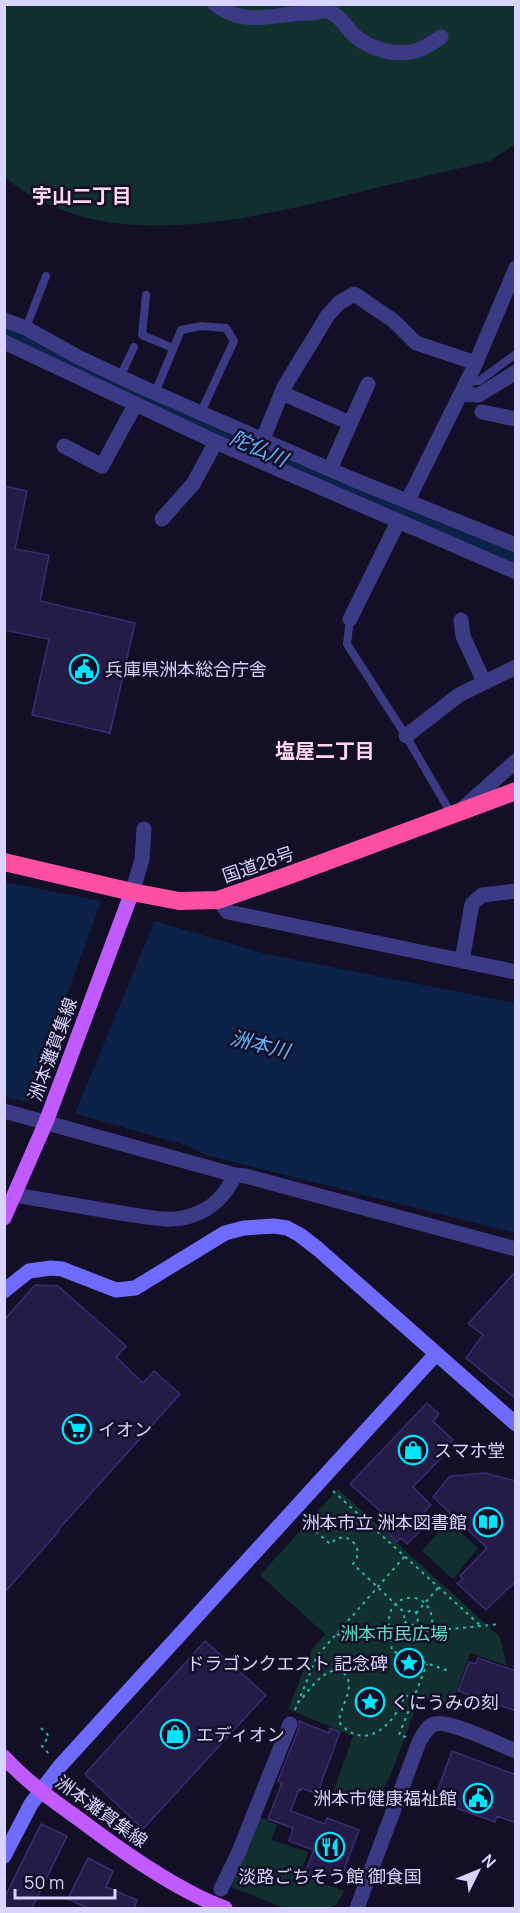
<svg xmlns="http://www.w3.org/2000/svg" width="520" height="1913" font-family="Manrope,'Noto Sans JP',sans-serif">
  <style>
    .green { fill: #12302f }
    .water { fill: #0c2248 }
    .pier { fill: #130f26 }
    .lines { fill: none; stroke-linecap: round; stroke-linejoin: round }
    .river { stroke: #0c2248; stroke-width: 24 }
    .building { fill: #241b47; stroke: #3b2d73; stroke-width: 1.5 }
    .path { stroke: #2fb8b0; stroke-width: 2; stroke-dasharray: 3 4.5; stroke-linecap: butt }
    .lane { stroke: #3d3a85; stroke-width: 8 }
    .street { stroke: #3d3a85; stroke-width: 15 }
    .secondary { stroke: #6f6bff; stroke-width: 15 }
    .primary { stroke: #c25bff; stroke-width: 15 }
    .highway { stroke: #ff4fa3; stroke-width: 18 }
    .labels { text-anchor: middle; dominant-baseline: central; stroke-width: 5; stroke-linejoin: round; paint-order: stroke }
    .poi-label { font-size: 18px; fill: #d9d4ff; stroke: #130f26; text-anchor: start }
    .street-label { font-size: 18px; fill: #d9d4ff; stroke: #130f26 }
    .park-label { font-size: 18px; fill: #5fe0c0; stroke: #130f26 }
    .neighbourhood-label { font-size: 20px; font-weight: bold; fill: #ffd6f0; stroke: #130f26 }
    .water-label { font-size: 20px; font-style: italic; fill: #62b6ff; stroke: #130f26 }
  </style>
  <rect width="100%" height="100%" fill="#130f26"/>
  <!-- green -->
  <path class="green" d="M5,5h510v139l-25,17c-38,9 -76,18 -115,27 -99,25 -238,63 -333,13 -14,-7 -26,-13 -37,-25z
    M338,1489l162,148 7,29 -37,-13 -19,54 -31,-10 -30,79 -16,31 -41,-14 20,-57 -65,-27 24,-60 13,-15 -65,-59z
    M447,1521l31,27 -25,31 -31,-28z
    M258,1816l19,9 -6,15 37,12 -8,23 44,16 -8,14 -8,3h-43l-54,-21z"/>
  <!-- water -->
  <path class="water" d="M5,882l95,19 65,23 101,30 249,49v230l-310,-78 -17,-9 -125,-36 -58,-13z"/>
  <!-- pier -->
  <path class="pier" d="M102,898l54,20 -82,198 -47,-11z"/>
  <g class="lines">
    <!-- river -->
    <path class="river" d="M4,331l16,6 105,53 391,170"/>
  </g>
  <!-- building -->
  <path class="building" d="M4,486l23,5 -12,58 34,6 -9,46 95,22 -25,110 -78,-18 17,-76 -45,-9z
    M516,1271v128l-50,-41 17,-23 -15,-11z
    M35,1285l23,1 68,60 -10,11 27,26 11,-12 26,23 -122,136 1,1 -55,62v-273z
    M427,1403l12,11 -6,7 20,19 -14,15 3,2 -29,30 18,18 -15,16 7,7 -16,16 -6,-6 -4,4 -17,-17 7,-8 -37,-33z
    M485,1473l31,8v100l-30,29 -29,-27 6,-4 -3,-3 27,-28 -54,-51 17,-21z
    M205,1641l61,54 -123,134 -58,-55z
    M478,1658l38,13v40l-58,-20 11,-29 7,2z
    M299,1721l30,12 1,-5 10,4 -23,62 -15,-6 -1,2 -2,-1 -8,22 34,13 2,-6 32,12 -15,40 -8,-3 -4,10 -11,-4 -2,5 -14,-5 9,-23 -25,-9 4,-13 -25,-9 14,-36 -4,-2 21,-53z
    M452,1751l64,24v48l-19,-7 -2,6 -61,-22z
    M41,1824l26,12 -35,72h-28v-9z
    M88,1858l25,13 -7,16 31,13 -3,8h-46l-20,-9z"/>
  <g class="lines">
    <!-- path -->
    <path class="path" d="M333,1491l148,135
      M305,1521l25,23 6,-5 8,-2c13,4 18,16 9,27l53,50
      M404 1618a7 7 0 1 1 14 0a7 7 0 1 1-14 0Z
      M416,1613l23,-26
      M433,1630c-1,-7 0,-16 -5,-23 -9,-15 -33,-11 -38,6 -3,11 1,26 2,38l57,20
      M337,1634l12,5 151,-15
      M298,1703c11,-12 24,-34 42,-33 20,13 0,35 -1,52 26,32 56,2 66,-27l9,4
      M295,1710l22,-54 88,-100
      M41,1728l8,8 -7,10 7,8
      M406,1737l-7,-2 28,-71"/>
    <!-- lane -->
    <path class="lane" d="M146,295l-4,40 31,13
      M26,328l20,-52
      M120,377l14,-30
      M467,382l12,-1 37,-27
      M155,393l26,-63 20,-4 25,2 8,13 -33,71
      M350,619l-3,25 59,92 46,79"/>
    <!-- street -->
    <path class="street" d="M215,4c32,25 62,8 97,9 4,0 9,-3 13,-2 13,1 20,15 28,23 16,16 47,24 68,15 7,-3 14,-8 20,-12
      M4,320l22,8 52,29 68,32 206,90 164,66
      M4,342l212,100 300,130
      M282,393l68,30
      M462,394l17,1 37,-23
      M482,412l34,7
      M263,439l21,-52 44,-72 11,-12 15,-9 40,27 22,22 60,20
      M64,446l38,20 33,-61
      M330,469l38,-85
      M408,500l66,-133 42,-99
      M162,519l31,-35 23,-42
      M350,619l48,-97
      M461,620l2,16 21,46
      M406,736l53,-41 57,-28
      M462,809l54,-48
      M132,892l10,-32 2,-31
      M218,900l10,12 288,60
      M462,961l10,-57 10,-9 34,-4
      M4,1111l231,64 11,1 270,73
      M15,1195c35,6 70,12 105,18 24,3 50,11 73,2 21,-7 33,-21 42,-40
      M221,1889l17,-35 52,-130
      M357,1908l62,-166c4,-7 8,-15 15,-18 14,-5 66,21 82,27"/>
    <!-- secondary -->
    <path class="secondary" d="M4,1291l25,-20 22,-3 11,1 54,21 19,-2 90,-55 19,-5 30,-2 13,2 13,7 18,14 198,175
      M4,1856l27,-52 29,-38 376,-412"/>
    <!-- primary -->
    <path class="primary" d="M4,1218l42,-96 86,-230
      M4,1757c22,24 48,43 75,62 41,31 98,72 146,89"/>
    <!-- highway -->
    <path class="highway" d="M4,862l128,30 47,9 39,-1 69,-24 229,-85"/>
  </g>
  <!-- icons -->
  <defs>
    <g id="civic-ring" transform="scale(1.5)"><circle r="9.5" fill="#130f26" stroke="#00e5ff" stroke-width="1.5"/><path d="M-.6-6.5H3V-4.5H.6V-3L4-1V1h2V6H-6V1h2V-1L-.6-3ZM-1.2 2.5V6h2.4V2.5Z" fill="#00e5ff"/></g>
    <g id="supermarket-ring" transform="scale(1.5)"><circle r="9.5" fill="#130f26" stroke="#00e5ff" stroke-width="1.5"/><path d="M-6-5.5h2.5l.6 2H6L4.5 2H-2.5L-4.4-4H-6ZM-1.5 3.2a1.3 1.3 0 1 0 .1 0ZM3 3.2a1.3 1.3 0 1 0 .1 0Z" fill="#00e5ff"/></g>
    <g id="shop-ring" transform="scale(1.5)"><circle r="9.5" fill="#130f26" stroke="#00e5ff" stroke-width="1.5"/><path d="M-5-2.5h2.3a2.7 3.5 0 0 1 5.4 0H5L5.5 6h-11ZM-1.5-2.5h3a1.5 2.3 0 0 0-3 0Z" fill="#00e5ff"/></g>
    <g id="library-ring" transform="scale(1.5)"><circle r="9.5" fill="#130f26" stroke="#00e5ff" stroke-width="1.5"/><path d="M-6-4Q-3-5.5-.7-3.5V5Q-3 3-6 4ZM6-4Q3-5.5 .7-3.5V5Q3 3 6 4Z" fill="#00e5ff"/></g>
    <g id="sight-ring" transform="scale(1.5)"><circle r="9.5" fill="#130f26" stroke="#00e5ff" stroke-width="1.5"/><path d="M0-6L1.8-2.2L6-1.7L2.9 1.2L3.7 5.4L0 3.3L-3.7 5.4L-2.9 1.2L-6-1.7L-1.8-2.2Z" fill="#00e5ff"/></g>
    <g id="restaurant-ring" transform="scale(1.5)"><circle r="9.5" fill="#130f26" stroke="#00e5ff" stroke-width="1.5"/><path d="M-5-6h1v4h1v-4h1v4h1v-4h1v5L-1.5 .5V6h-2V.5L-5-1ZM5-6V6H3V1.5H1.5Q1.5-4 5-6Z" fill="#00e5ff"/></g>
  </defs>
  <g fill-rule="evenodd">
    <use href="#civic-ring" x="84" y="669"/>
    <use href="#supermarket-ring" x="77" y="1429"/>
    <use href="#shop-ring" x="413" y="1450"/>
    <use href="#library-ring" x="488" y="1522"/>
    <use href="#sight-ring" x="409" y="1663"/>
    <use href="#sight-ring" x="370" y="1702"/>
    <use href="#shop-ring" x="175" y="1734"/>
    <use href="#civic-ring" x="478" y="1798"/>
    <use href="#restaurant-ring" x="330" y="1847"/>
  </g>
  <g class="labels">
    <!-- poi labels -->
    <g class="poi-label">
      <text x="105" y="669">兵庫県洲本総合庁舎</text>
      <text x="98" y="1429">イオン</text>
      <text x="434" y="1450">スマホ堂</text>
      <text x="467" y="1522" text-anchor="end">洲本市立 洲本図書館</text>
      <text x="388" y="1663" text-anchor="end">ドラゴンクエスト 記念碑</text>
      <text x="391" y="1702">くにうみの刻</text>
      <text x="196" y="1734">エディオン</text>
      <text x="457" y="1798" text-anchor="end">洲本市健康福祉館</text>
      <text x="330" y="1876" text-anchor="middle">淡路ごちそう館 御食国</text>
    </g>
    <!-- street labels -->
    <g class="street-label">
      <text transform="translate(258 864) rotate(-19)">国道28号</text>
      <text transform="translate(52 1049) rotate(-70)">洲本灘賀集線</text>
      <text transform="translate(102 1811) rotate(36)">洲本灘賀集線</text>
    </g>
    <!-- park labels -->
    <g class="park-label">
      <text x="394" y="1633">洲本市民広場</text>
    </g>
    <!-- neighbourhood labels -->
    <g class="neighbourhood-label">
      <text x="82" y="195">宇山二丁目</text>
      <text x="325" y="750">塩屋二丁目</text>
    </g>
    <!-- water labels -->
    <g class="water-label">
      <text transform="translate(259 448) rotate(24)">陀仏川</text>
      <text transform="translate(260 1044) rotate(14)">洲本川</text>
    </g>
  </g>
  <!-- border -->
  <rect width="520" height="1913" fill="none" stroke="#d9d4ff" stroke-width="12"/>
  <!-- north arrow -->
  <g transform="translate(478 1871) rotate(47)" stroke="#130f26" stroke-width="4.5" paint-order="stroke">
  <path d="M0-4.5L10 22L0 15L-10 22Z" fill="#d9d4ff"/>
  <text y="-9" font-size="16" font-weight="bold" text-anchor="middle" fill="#d9d4ff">N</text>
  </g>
  <!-- scale -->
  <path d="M15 1889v9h100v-9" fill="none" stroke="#d9d4ff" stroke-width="3"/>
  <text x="24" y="1889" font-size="18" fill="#d9d4ff" stroke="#130f26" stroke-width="4.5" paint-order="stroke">50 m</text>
</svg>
